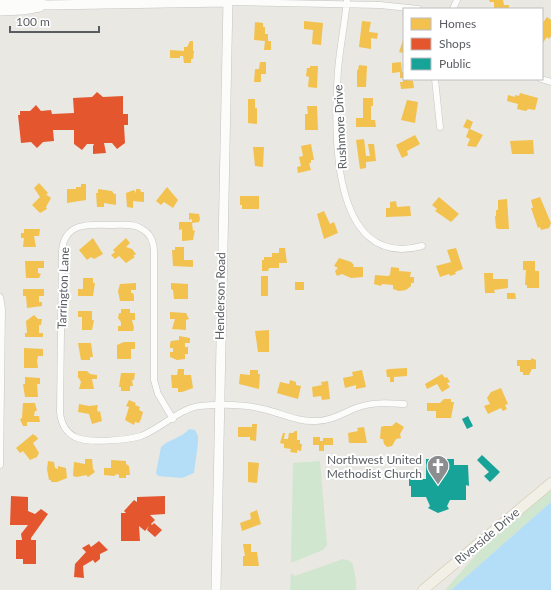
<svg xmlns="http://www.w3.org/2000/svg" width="551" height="590" font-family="Lato,sans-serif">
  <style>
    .green { fill: #d1e6ce }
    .water { fill: #b4def7 }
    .homes { fill: #f2c14e }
    .shops { fill: #e4572e }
    .public { fill: #17a398 }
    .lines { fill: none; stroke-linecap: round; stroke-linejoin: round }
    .minor-casing { stroke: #c6c6c5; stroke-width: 7 }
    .secondary-casing { stroke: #c5c5c4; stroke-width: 10 }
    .primary-casing { stroke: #d1c7b0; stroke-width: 11 }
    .minor { stroke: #fcfcfb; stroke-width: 6 }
    .secondary { stroke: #fcfcfb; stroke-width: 9 }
    .primary { stroke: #f2efe6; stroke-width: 10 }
    .labels { text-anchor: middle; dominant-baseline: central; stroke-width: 4; stroke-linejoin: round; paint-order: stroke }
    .street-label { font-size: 12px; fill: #595d62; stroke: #fff }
    .poi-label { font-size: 12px; fill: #595d62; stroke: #fff; text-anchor: end }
  </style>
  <rect width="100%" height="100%" fill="#e9e8e3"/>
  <!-- green -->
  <path class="green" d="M320,461l7,84 -4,5 -32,13 2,-100z
    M551,489v13l-100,88h-6l38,-43z
    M343,559l7,2 3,4 3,15v10h-66l1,-17 4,3z"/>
  <!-- water -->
  <path class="water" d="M189,429l6,1 3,6v7l-4,30 -12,5 -24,-2 -2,-3 5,-26c8,-8 21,-9 28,-18z
    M551,502v88h-100z"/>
  <!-- homes -->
  <path class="homes" d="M489,0h14l1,5h5v4h-15v-7h-4z
    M547,17l4,3v16l-2,3 -2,-2 -5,7v-20z
    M304,21l19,2 -2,22 -9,-1 1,-14 -9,-1z
    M362,21l9,1 -2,10 9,1 -1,6 -6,-1v11l-12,-2z
    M255,22l8,1v4h2v7h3v7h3v9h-7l1,-9 -11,-1z
    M404,37v16l-5,-1z
    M190,41h3v10h1l-1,8h-2v4h-7l-1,-7h-3v2h-10v-8l14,1v-4h3z
    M260,62h6v12h-5v8h-7l1,-13h4z
    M401,62l1,10h2v6h-4v-6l-8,1v-10z
    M359,65l8,1 -1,21h-9v-17h1z
    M310,66h8l-1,22 -9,-1 1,-10 -3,-1 1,-8h3z
    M403,79l10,2 1,7 -13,1 -1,-7h3z
    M520,93l18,5 -3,12 -7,-1 -2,2 -9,-2 1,-5 -11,-3 1,-6 7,2v-2l4,1z
    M363,98h10v8h-2v14h4l1,7h-20v-9h7z
    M248,99h7v9h2v16l-9,-1z
    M407,100l11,2 -3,21 -14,-3z
    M307,106h10l1,24h-13v-16h3z
    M467,119l6,3 -3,7 13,6 -7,12 -9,-1 3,-7 -4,-2 3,-8 -6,-2z
    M415,135l5,9 -13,7 1,4 -6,3 -6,-13z
    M364,139l2,17h4l-2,-12h6l2,17 -10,1v6l-6,1 -4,-29z
    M533,140l1,14h-22l-2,-13z
    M311,144l3,16h-3v3h-2l2,7 -13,3 -1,-6 4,-1 -2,-9 4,-1 -2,-10z
    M253,147h11l-1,20 -8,-1z
    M39,183l9,10 -3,3 2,-1 4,3 -5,9 1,2 -7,4 -8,-8 8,-8 -6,-9z
    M81,184h5v16l-19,3v-14h9v-2h5z
    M167,187l11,13 -5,8 -9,-6 -3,3 -5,-4z
    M98,189l14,2 2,3h2v11l-12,-2v4h-7l-1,-14h2z
    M136,189h4l1,3h3v10l-11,-1v7l-6,-1 -1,-14 8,-3 2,3z
    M240,196h19v13h-17v-4h-2z
    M439,197l20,17 -8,8 -16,-11 2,-2 -5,-4z
    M540,197l11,26 -2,5 -8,2 -1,-3 -2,1 -7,-20h2l-2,-8z
    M507,199l2,30h-11l-2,-1 -1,-12h1v-6h2v-10z
    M396,201l1,6 13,-1 1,10 -25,1v-9h4v-6z
    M324,211l6,13 4,-2 4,11 -14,6 -7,-25z
    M189,213l10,1 1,5 -1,3 -7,1 1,8 2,-1 -2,10 -11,1v-12l-3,1v-8h13v-3l-3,1z
    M24,229h16l-1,7h-5l2,11h-13l1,-9h-3v-5h3z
    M93,238l10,16 -9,5 -3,-2 -4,3 -8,-10z
    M126,238l4,5 -4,4 6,2 4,5 -3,2 2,1 -9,6 -7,-7 -4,3 -4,-4 4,-3 -2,-2z
    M175,247h9v13h9v7l-20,-1 -1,-16h3z
    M279,248h6l2,15h-8v5h-10l-1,3h-6v-11h2v-3h8v-4h7z
    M456,248l7,21 -8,3 1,2 -6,2 -1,-2 -9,3 -4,-11 15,-4 -4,-12z
    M339,258l12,4 3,3 -1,2h10v10l-12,1 -9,-4 -5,2 -2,-5 3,-3 -4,-2z
    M25,261h19v7h-6v5l3,1 -2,4h-13z
    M523,261h12v10h4v17h-12v-3h-2l1,-15h-3z
    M391,267l8,1v3l12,1 -1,5h4v6h-3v3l-5,4 -7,1 -6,-2v-4l-11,-1 -1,2 -7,-2 1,-9 13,1 2,-1z
    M484,273h9v6h15v9l-14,2 1,3h-10z
    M261,276h7v20h-7z
    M83,278h10v5h2l-2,13h-15v-7h5z
    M295,282h9v8h-9z
    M136,283v7h-5v3h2l1,3v5h-14l-2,-10 2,-7z
    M171,283l17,1v15h-14l-1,-9 -2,-1z
    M23,289h21v7h-5v6h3v4l-15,2 -1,-12h-3z
    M507,293h8l1,6h-9z
    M121,309h9v4h5v7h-3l2,8 -1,3h-15v-5h3v-4l-3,-4 1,-5h2z
    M78,311h14v9h2l-2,10h-10v-13h-4z
    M170,312l16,1 3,6 -3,1v10l-14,-1 3,-10h-5z
    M34,315l4,4h4l-1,6h-2v8h4v4h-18v-4h2l-1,-12z
    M269,330v22h-11l-3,-21z
    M179,336l11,2v5h-5v4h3v7h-3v5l-8,1 -7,-3v-5h3v-4h-3v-4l1,-3 8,-1z
    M124,342h11v7h-4v10h-14v-14z
    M78,343h13l2,14h-3v3h-9z
    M24,348l19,1v7h-5l-1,5 1,7h-14z
    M531,358l5,2v9h-4l-3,6h-6v-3h-3v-6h-3v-6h14z
    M407,368v8l-13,1v5h-4v-5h-3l-1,-7 3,-1z
    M178,369h6v6h7l2,13 -11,4h-4v-4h-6l-1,-13h6z
    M250,370h8v4h2l-1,15 -20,-5 1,-10 10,1z
    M362,370l4,17 -10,2v-4l-11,3 -2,-10 10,-2 -1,-4z
    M78,371h9l3,3 7,1v4h-5l2,10h-15l2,-7 -2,-4h-1z
    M121,373h14l-1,7h-2l1,6h-3v5h-9v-4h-2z
    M442,374l3,4 2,-1 3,5 -3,1 3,4 -8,5 -5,-8 -10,5 -2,-5z
    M25,377l15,1v6h-3l1,13h-13l-2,-13h2z
    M290,380l6,2v3l5,1 -3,13 -21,-6 3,-11 9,2z
    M328,381l2,18 -8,1 -1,-4 -8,1 -1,-10 10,-2 -1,-3z
    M501,388l7,16 -3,1 2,4 -4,2 -2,-3 -13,6 -4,-8 6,-2 -3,-6 4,-6z
    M444,399h7v3h3l-3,16h-15v-7h-9v-8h13z
    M129,400l7,3 -1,2 5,2 -1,3 4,2 -2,7 -2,4 -4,-1 -1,3 -9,-5 4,-13 -3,-1z
    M23,403h12l2,8h-2l-1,5h5l1,6h-13v4h-4l-3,-7 2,-1z
    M79,404l10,2 9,-1 -1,4 1,3 2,-1 2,10 -10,3 -3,-10 -11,-2z
    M396,422l8,5 -4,7 1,4 -5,1 -4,7 -5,1 -3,-3 -1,-5h-3l1,-12 3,-1h8z
    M252,424h5l-1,17 -6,-1v-3h-12v-10h14z
    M364,427l3,16h-18l-1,-10 10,-2 -1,-3z
    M295,431h2v9h3v4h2l-1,7 -4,-1v3l-7,-1 1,-3 -7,-1v-4l-4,-1 3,-10h2l-1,6h4l1,-6h4z
    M33,434l4,3 1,2 -5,4 6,10 -2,4 -7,3 -7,-9 -3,2 -4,-5z
    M313,437h7v4h3v-3h10v7h-9v6h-5v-6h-6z
    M85,459h7l1,10 2,3 -7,5 -2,-2 -9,2 -4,-1 1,-14 11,2z
    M111,460l15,1v3l3,2 1,9h-4v3h-7v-3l-2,-1 -3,2 -10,-1v-7h7z
    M48,461l6,1 1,6 3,1v-3l8,2 1,10 -10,4h-6v-2h-2l-2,-11z
    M248,462l11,1 -2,20 -9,-1z
    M257,510l4,14 -19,7 -2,-8 11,-4 -1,-6z
    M243,544h8v8h6l2,14h-16v-10h2z"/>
  <!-- shops -->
  <path class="shops" d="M97,92l6,5 20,-1v18h5v11h-4l1,18 -8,6 -5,-6h-8l2,10 -13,1v-8l1,-2h-7l-5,6 -8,-6v-14h-21l1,11 -11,1 -6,6 -6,-6 -10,1 -3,-28h2v-4h10l6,-6 5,6 10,-1 1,4 22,-1 -1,-15 19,-1z
    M11,496l17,1v14l7,3 6,-5 7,5 -17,24v2h5v24h-13v-5h-7v-19h6l-1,-6 7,-9h-18z
    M165,496v18l-15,1 5,5 -4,4 1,1 2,-2 8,7 -7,7 -8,-7 2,-4 -4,5 -6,-5 1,15h-19v-28h5l-2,-2 10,-11 3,2v-5z
    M99,541l9,9 -8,4v5l-5,4 -2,-3 -10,6 1,12 -10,-1 1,-13 11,-12 -4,-4 7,-4 2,3z"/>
  <!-- public -->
  <path class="public" d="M468,416l5,10 -6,3 -5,-10z
    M482,455l18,17 -10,10 -6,-6 5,-4 -12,-12z
    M426,459h28v6h14l1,21 -3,-1v15h-16l-3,6 2,3 -11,4 -10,-5 2,-2 -4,-9h-15v-11h-2v-7h17z"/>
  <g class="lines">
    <!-- minor casing -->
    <g class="minor-casing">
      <path id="minor" d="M347,0c-2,23 -7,46 -9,70 -4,57 -9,201 84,176
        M228,2l152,3 38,4
        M453,9l4,-9
        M435,79l5,48
        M541,79l10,3
        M0,297l2,12 -2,156
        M173,419l-15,-25 -4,-14v-128c0,-9 -3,-18 -12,-23 -8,-6 -21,-4 -30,-4 -22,-1 -48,-3 -50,26l-2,161c1,11 5,20 15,25 13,7 52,3 66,-1 19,-7 39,-28 59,-30 21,-2 43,-2 63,3 18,4 34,13 53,12 15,0 27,-8 40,-13 15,-6 32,-5 48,-4"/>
    </g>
    <!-- secondary casing -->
    <g class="secondary-casing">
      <path id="secondary" d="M0,2h23l24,3 181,-3
        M0,11l23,-1 17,-3
        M216,590l12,-590"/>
    </g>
    <!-- primary casing -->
    <g class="primary-casing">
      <path id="primary" d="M423,590l128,-107"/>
    </g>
    <!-- minor -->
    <use href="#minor" class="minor"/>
    <!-- secondary -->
    <use href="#secondary" class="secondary"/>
    <!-- primary -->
    <use href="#primary" class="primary"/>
  </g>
  <!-- icons -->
  <defs>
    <g id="church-pin" transform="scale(1.15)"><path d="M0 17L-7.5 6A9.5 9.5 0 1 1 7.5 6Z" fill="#8b8e8f" stroke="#fff"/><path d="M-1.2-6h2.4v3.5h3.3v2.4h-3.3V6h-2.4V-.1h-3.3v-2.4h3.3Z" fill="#fff"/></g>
  </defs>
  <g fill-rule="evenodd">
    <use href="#church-pin" x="438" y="466"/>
  </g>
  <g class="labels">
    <!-- street labels -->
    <g class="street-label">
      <text transform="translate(340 127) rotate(-93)">Rushmore Drive</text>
      <text transform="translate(63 288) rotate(-88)">Tarrington Lane</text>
      <text transform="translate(220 296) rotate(-89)">Henderson Road</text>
      <text transform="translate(487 536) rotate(-40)">Riverside Drive</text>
    </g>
    <!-- poi labels -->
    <g class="poi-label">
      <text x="422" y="459">Northwest United<tspan x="422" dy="14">Methodist Church</tspan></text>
    </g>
  </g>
  <!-- legend -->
  <rect x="403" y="8" width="140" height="72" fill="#ffffff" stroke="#bdbec0"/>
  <rect x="411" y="18" width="20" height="12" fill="#f2c14e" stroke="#bdbec0"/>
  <text x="439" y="28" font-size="12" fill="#595d62">Homes</text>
  <rect x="411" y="38" width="20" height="12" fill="#e4572e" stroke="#bdbec0"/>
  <text x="439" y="48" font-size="12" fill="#595d62">Shops</text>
  <rect x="411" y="58" width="20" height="12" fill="#17a398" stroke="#bdbec0"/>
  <text x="439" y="68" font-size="12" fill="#595d62">Public</text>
  <!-- scale -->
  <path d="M10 26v6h89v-6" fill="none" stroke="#595d62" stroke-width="2"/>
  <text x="16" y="26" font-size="12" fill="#595d62" stroke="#ffffff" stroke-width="3" paint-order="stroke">100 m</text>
</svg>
